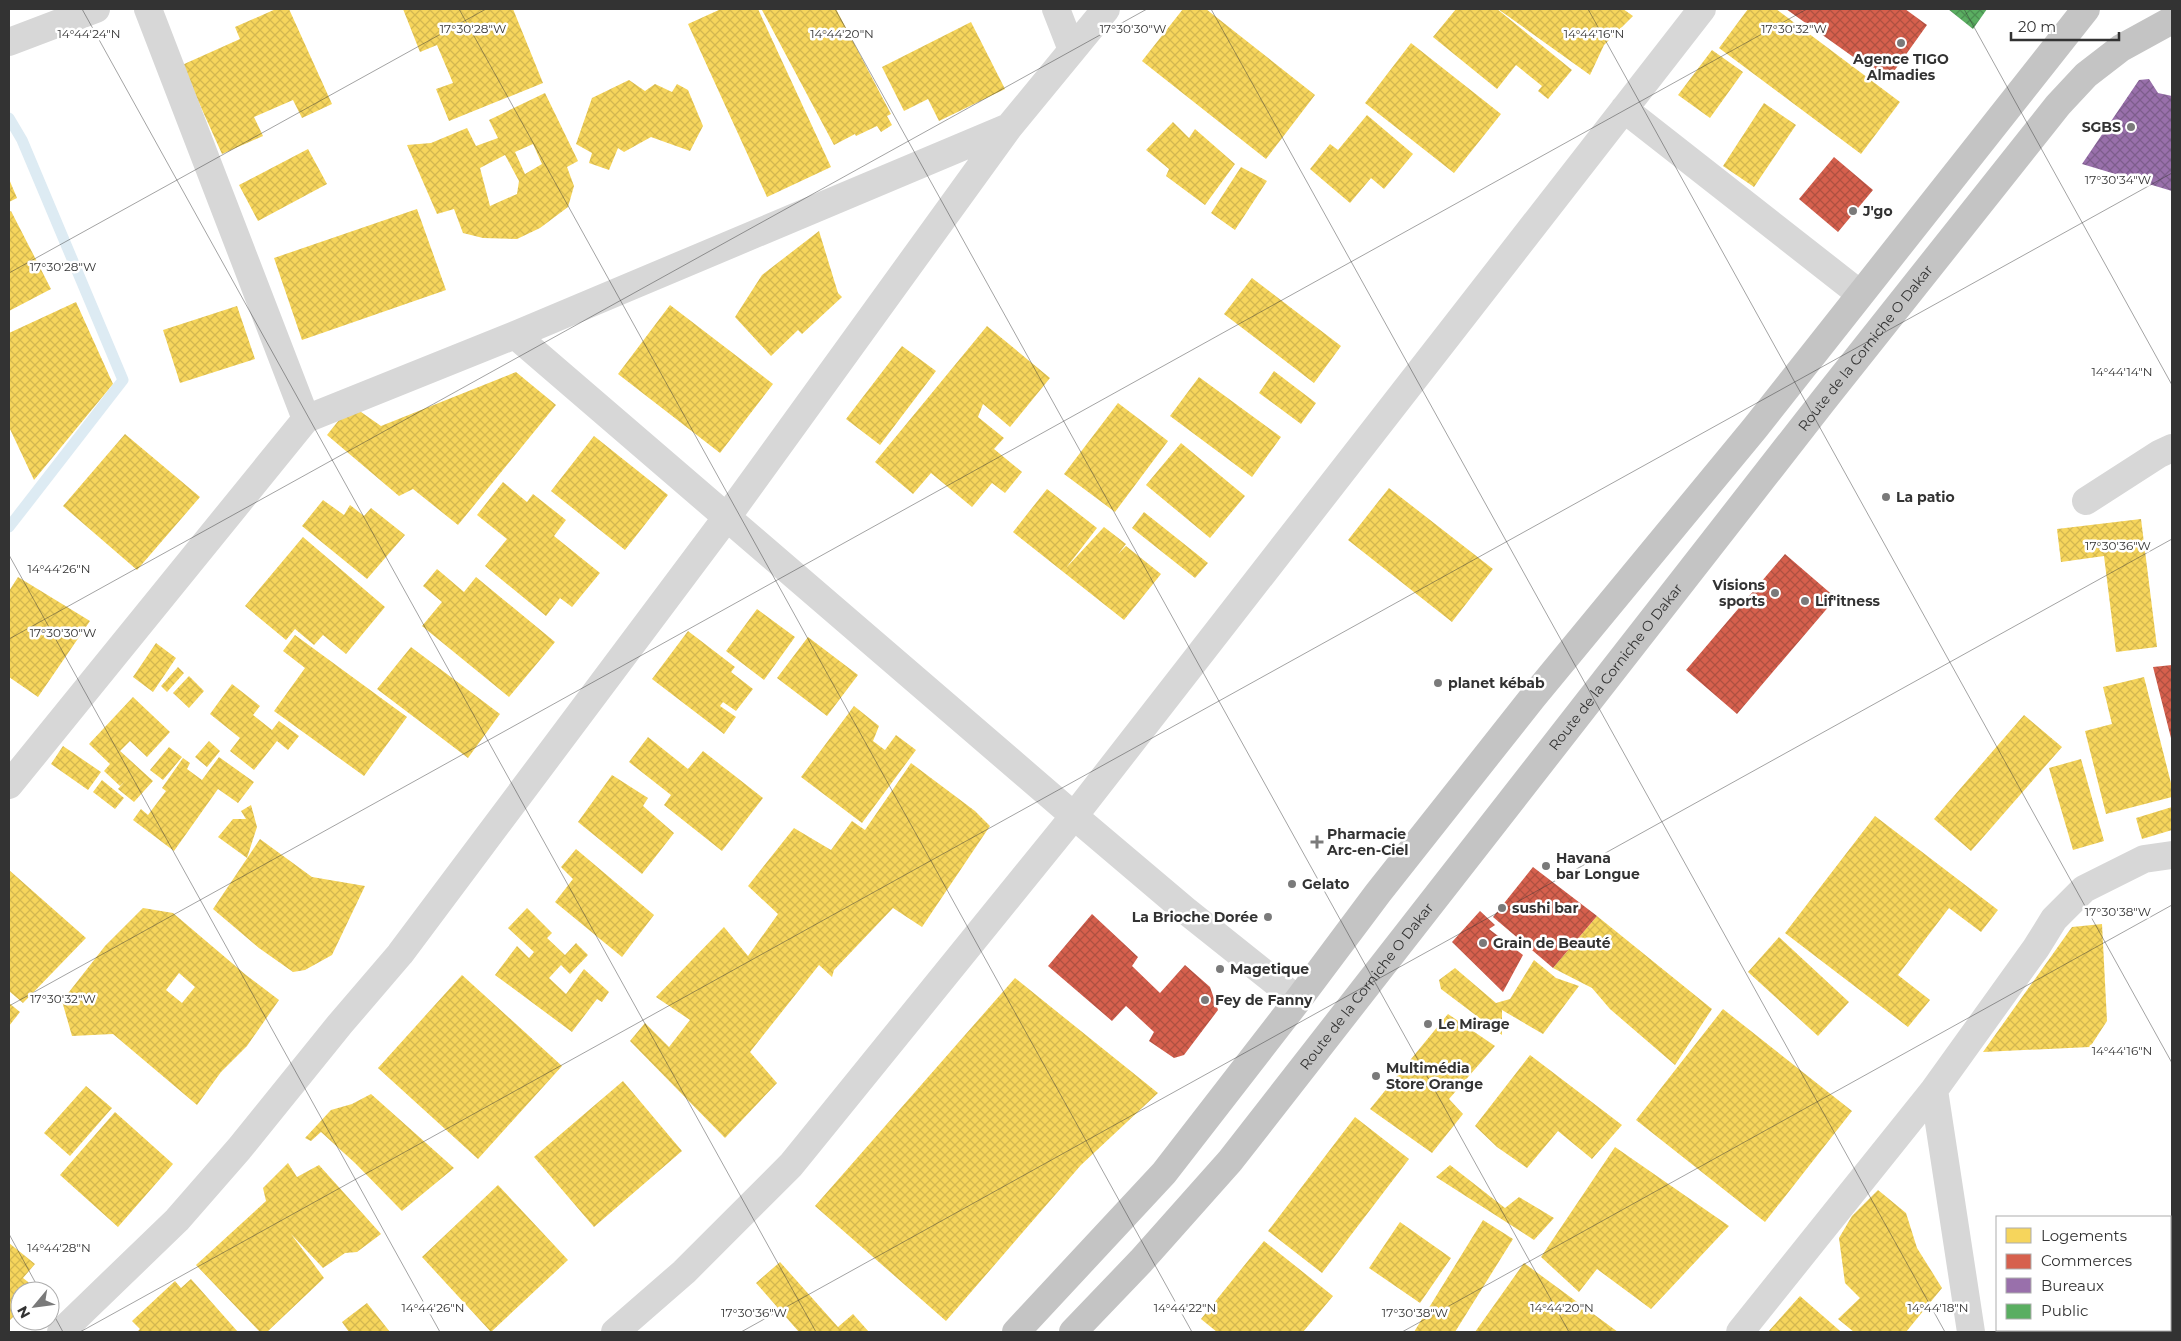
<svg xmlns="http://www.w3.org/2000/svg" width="2181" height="1341" font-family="Montserrat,sans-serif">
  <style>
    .homes { fill: url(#homes-cross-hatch); fill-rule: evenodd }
    .shops { fill: url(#shops-cross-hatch) }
    .offices { fill: url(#offices-cross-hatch) }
    .public { fill: url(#public-cross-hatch) }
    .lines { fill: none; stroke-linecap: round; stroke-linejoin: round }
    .stream { stroke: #ddebf3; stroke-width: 11 }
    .minor { stroke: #d7d7d7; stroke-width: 28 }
    .highway { stroke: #c4c4c4; stroke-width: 28 }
    .ticks { fill: none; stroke: #333; stroke-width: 1; stroke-opacity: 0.45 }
    .poi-dot { fill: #7a7a7a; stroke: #fff; stroke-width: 2 }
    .labels { text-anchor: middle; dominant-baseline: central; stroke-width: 5; stroke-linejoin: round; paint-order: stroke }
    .poi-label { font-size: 14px; font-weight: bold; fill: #333; stroke: #fff; text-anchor: start }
    .street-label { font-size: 14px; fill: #333; stroke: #fff }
    .ticks-label { font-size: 12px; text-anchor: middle; fill: #333; stroke: #fff; stroke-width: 5; stroke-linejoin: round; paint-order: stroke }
  </style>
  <defs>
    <pattern id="homes-cross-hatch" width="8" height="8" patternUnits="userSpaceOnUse" patternTransform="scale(1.25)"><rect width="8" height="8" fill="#f6d55c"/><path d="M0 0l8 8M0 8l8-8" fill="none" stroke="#d3b750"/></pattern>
    <pattern id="shops-cross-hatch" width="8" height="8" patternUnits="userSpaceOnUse" patternTransform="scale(1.25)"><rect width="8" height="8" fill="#d6604d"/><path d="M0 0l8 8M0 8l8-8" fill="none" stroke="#ae5041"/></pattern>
    <pattern id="offices-cross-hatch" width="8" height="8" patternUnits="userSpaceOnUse" patternTransform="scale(1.25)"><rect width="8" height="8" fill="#9970ab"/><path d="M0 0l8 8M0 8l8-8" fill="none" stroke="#7d5d8c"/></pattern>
    <pattern id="public-cross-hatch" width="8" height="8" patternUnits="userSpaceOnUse" patternTransform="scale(1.25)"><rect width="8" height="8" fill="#5aae61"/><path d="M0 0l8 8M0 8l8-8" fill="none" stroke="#4b8e51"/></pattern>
  </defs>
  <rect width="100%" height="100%" fill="#fff"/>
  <!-- homes -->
  <path class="homes" d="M276,9h13l43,95 -30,14 -9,-18 -39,17 9,19 -41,18 -40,-89 58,-26 -5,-12z
    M403,9h110l30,74 -94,38 -13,-32 17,-6 -16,-38 -17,7z
    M721,9h37l73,158 -64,30 -79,-173z
    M764,9h72l55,105 -4,2 5,9 -11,7 -4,-6 -21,10 -1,-2 -21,11 -72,-135z
    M1183,9h23l109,86 -49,64 -124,-98z
    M1456,9h41l75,61 -24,29 -10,-8 4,-5 -26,-21 -19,24 -64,-52z
    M1498,9h125l10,7 -29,29 -14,30z
    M1748,9h28l124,93 -39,52 -142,-106z
    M971,22l34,67 -66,32 -11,-22 -24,12 -22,-44z
    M1411,43l90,71 -47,59 -89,-70z
    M1712,50l31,22 -33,46 -32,-23z
    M629,80l16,11 10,-7 17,8 5,-8 11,6 15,36 -13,25 -39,-14 -27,15 -6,-4 -9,22 -20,-7 3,-10 -16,-9 16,-46z
    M545,93l33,68 -11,6 7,19 -6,21 -28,21 -23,11 -34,-1 -20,-5 -9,-24 -17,5 -30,-69 24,-2 36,-15 9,18 22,-8 -9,-18zM533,144l9,20 -17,10 -10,-22zM505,155l14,26 -2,13 -27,12 -10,-38z
    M1764,103l32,22 -42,62 -31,-21z
    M1367,115l46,39 -29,35 -13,-11 -21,25 -40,-34 20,-25 8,6z
    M1173,122l16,16 6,-9 40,35 -30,41 -39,-29 3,-7 -23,-19z
    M308,149l19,35 -69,37 -19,-36z
    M1241,167l26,14 -32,49 -24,-17z
    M9,179l8,19 -8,4z
    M417,209l29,81 -144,50 -28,-82z
    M11,211l40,78 -42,22v-99z
    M819,231l19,62 4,4 -40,37 -4,-4 -27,26 -36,-39 27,-42z
    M1252,278l89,68 -27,37 -90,-69z
    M76,302l37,82 -79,96 -25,-53v-94z
    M670,305l103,79 -53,69 -102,-79z
    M237,306l18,53 -75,24 -17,-53z
    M987,326l63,52 -40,49 -27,-23 -5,13 26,21 -10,11 28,23 -17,21 -13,-10 -20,24 -41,-34 -18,21 -38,-32z
    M902,346l34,25 -56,74 -34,-26z
    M1274,371l42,32 -15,21 -42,-31z
    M516,372l40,33 -98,120 -45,-36 -14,7 -72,-61 24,-30 30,21z
    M1199,377l82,60 -29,40 -82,-61z
    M1118,403l50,38 -53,71 -51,-38z
    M125,434l75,63 -63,73 -74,-64z
    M594,436l74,59 -43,55 -74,-59z
    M1181,443l64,53 -35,42 -64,-53z
    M503,482l24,20 6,-8 33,26 -12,16 46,37 -28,34 -12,-9 -14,18 -61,-50 22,-27 -30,-24z
    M1389,488l104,81 -41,53 -104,-82z
    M1047,489l50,39 -31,40 38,-41 22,17 -8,10 8,-8 35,28 -37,46 -111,-88z
    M323,500l21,15 6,-10 14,11 7,-8 34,27 -38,44 -65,-53z
    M1144,512l64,51 -13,15 -63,-50z
    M2141,519l16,128 -41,5 -12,-96 -43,6 -4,-33z
    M303,537l82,70 -39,47 -23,-19 -9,10 -19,-16 -9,11 -41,-34z
    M437,569l27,23 12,-15 79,65 -46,55 -87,-71 20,-24 -19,-16z
    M18,577l72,44 -52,76 -29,-20v-86z
    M757,609l38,28 -31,43 -38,-29z
    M688,631l47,36 -4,5 22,17 -17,22 -13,-9 -3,4 16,11 -12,17 -72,-55z
    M295,635l112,82 -43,59 -90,-65 31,-43 -22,-17z
    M808,637l50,38 -31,41 -50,-38z
    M156,643l20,15 -23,34 -20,-15z
    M411,647l89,67 -32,44 -91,-69z
    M178,667l6,6 -17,19 -6,-6z
    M189,676l15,15 -15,17 -16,-15z
    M2144,677l28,110v10l-66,17 -21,-83 27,-7 -9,-37z
    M232,684l28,22 -7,9 19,15 7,-9 20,15 -11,14 -11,-9 -23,29 -24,-19 10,-13 -30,-24z
    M133,697l37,35 -23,25 -17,-16 -10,10 33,30 -19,21 -16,-13 7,-8 -5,5 -16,-15 6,-7 -21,-20z
    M854,706l25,20 -6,15 12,9 11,-15 20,15 -54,73 -61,-46z
    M2024,715l38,32 -91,104 -37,-32z
    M648,737l40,32 15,-18 60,47 -41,53 -58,-46 7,-10 -42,-33z
    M209,741l11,10 -13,16 -12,-10z
    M63,746l38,26 -13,18 -37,-26z
    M169,747l13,10 -19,23 -13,-10z
    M219,757l35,25 -16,21 -20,-14 -44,62 -41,-31 8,-11 7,6 18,-24 -4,-3 21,-30 7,5 -3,6 15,11z
    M2081,759l23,82 -31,9 -24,-82z
    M911,763l64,48 15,15 -68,101 -29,-19 -59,62 -2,7 -13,-12 -69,87 27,31 -52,55 -95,-97 15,-18 24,24 21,-27 -34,-23 68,-70 24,29 30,-42 -30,-28 46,-58 37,22 21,-29 13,9z
    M612,775l36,23 -5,8 31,27 -32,41 -64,-52z
    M102,780l22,18 -9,11 -22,-17z
    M251,805l6,22 -10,31 -29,-21 15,-18h13l-5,-8z
    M2172,807v23l-30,9 -6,-21z
    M1875,816l123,94 -17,22 -32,-24 -51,67 32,25 -22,27 -123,-94z
    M260,839l52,38 53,9 -33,69 -27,15 -12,2 -34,-24 -46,-39z
    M576,849l78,66 -32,42 -67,-55 18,-23 -12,-12z
    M9,870l77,68 -63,65 -14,-12z
    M143,908l30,5 73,62 33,25 -32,46 -26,26 -24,33 -84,-71 -41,2 -10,-35 43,-55zM179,973l16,14 -13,16 -16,-13z
    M527,908l25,25 -5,5 18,17 11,-12 12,12 -18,19 -9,-9 -12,13 17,16 18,-25 25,23 -7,10 -5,-3 -25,33 -77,-57 22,-29 12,12 5,-6 -26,-24z
    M1597,916l115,93 -37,56 -65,-56 -18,-21 -39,-20z
    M2102,924l5,97 -17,26 -107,5 89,-125z
    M1779,937l70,65 -31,34 -70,-64z
    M1534,960l22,18 23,8 -36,48 -41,-24v25l-61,-46 -2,-9 16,-12 41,35 14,-4z
    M462,975l100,91 -84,93 -100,-91z
    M1015,978l143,115 -77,72 -135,156 -131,-115z
    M9,1003l11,9 -11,14z
    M1723,1009l129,102 -87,111 -129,-102z
    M1448,1014l47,32 -46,53 14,15 -31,39 -62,-44z
    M1530,1055l92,70 -30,34 -34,-28 -31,37 -30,-21 -22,-21z
    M623,1081l59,70 -88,76 -60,-70z
    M86,1086l26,22 -42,48 -26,-23z
    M371,1094l83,74 -52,43 -47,-48 -34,-31 -10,9 -6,-3 26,-28 21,-6z
    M115,1112l58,52 -55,63 -58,-52z
    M1355,1117l54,42 -87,114 -54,-42z
    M1615,1147l114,79 -78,83 -54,-40 -18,23 -38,-35z
    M288,1163l9,14 22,-12 62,69 -24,18 -12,1 -22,15 -32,-34 33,44 -57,54h-7l-64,-67 70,-64 -3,-13z
    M1450,1165l55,43 14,-11 35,21 -20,22 -98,-63z
    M498,1185l70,75 -77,72 -69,-75z
    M1878,1190l28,23 11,35 25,40 -36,44h-52l-16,-13 22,-21 -15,-15 -6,-45 13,-22z
    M1483,1220l30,19 -58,93h-41z
    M1400,1222l51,36 -31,45 -51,-35z
    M1264,1241l69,55 -30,36h-86l-16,-13z
    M9,1243l26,21 -12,14 14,11 -2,2h-15v19l-11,11z
    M780,1262l58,65 15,-13 16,18h-70l-43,-49z
    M1524,1263l94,69h-143z
    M191,1279l47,53h-101l3,-3 -8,-8 43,-40 6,7z
    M1800,1296l39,34 2,2h-73z
    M367,1303l23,29h-41l-7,-10z"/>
  <!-- shops -->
  <path class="shops" d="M1786,9h119l22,16 -40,56z
    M1834,157l39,33 -35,42 -39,-33z
    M1785,554l51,44 -99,116 -51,-44z
    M2172,665v77l-19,-75z
    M1533,867l64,49 -44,52 -60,-51z
    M1480,911l15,14 -6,4 34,26 -20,37 -51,-50z
    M1092,914l46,43 -6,9 28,27 25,-28 25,22 8,23 -34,45 -10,3 -25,-17 5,-9 -28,-26 -14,15 -64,-55z"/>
  <!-- offices -->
  <path class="offices" d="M2149,79l9,14 14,3v95l-90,-27 57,-84z"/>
  <!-- public -->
  <path class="public" d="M1948,9h39l-14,20z"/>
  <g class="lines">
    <!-- stream -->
    <path class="stream" d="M9,118l13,22 101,240 -114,147"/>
    <!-- minor -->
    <path class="minor" d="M148,9l158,410
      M1056,9l16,41
      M9,42l87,-33
      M1624,109l236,185
      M515,335l559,481 111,94 113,90
      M2086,501l73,-47 13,-6
      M9,785l297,-366 209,-84 494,-208
      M1934,1090l37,242
      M61,1332l116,-112 62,-71 101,-125 60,-70 327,-437 282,-390 97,-118
      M615,1332l69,-60 107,-107 283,-349 628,-807
      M1740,1332l194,-242 102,-142 18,-29 30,-30 60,-30 28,-4"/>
    <!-- highway -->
    <g class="highway">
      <path d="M1016,1332l148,-159 134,-173 80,-107 155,-196 222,-269 331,-419"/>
      <path id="s1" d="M1073,1332l68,-71 89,-100 593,-760 235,-296 28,-30 35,-27 51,-28"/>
    </g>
  </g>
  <!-- ticks -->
  <path class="ticks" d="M82,9l734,1323M459,9l733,1323M835,9l734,1323M1211,9l734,1323M1588,9l584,1054M1964,9l208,376M9,273l477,-264M9,555l431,777M9,639l1138,-630M9,1006l1798,-997M9,1234l31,57M2170,1273l2,-2M50,1308l13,24M80,1332l2092,-1159M741,1332l1431,-793M1402,1332l770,-427M2062,1332l5,-2"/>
  <!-- markers -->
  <g class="poi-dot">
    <circle cx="1901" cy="43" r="5"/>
    <circle cx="2131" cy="127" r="5"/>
    <circle cx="1853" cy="211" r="5"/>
    <circle cx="1886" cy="497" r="5"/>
    <circle cx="1775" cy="593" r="5"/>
    <circle cx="1805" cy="601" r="5"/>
    <circle cx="1438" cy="683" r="5"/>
    <path d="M1314.5 834.5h5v5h5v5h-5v5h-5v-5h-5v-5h5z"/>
    <circle cx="1546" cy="866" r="5"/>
    <circle cx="1292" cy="884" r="5"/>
    <circle cx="1502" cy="908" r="5"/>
    <circle cx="1268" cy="917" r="5"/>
    <circle cx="1483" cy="943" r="5"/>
    <circle cx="1220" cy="969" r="5"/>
    <circle cx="1205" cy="1000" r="5"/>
    <circle cx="1428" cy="1024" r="5"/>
    <circle cx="1376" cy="1076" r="5"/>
  </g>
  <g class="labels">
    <!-- poi labels -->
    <g class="poi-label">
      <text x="1901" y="59" text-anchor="middle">Agence TIGO<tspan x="1901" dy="16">Almadies</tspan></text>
      <text x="2121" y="127" text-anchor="end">SGBS</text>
      <text x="1863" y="211">J'go</text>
      <text x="1896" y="497">La patio</text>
      <text x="1765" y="585" text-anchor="end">Visions<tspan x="1765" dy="16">sports</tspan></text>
      <text x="1815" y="601">Lif'itness</text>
      <text x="1448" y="683">planet kébab</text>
      <text x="1327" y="834">Pharmacie<tspan x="1327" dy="16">Arc-en-Ciel</tspan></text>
      <text x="1556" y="858">Havana<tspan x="1556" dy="16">bar Longue</tspan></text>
      <text x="1302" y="884">Gelato</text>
      <text x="1512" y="908">sushi bar</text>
      <text x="1258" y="917" text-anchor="end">La Brioche Dorée</text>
      <text x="1493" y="943">Grain de Beauté</text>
      <text x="1230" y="969">Magetique</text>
      <text x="1215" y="1000">Fey de Fanny</text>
      <text x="1438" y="1024">Le Mirage</text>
      <text x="1386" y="1068">Multimédia<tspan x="1386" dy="16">Store Orange</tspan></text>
    </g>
    <!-- street labels -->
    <g class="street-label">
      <text stroke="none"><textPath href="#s1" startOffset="1264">Route de la Corniche O Dakar</textPath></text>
      <text stroke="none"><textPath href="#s1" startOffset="859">Route de la Corniche O Dakar</textPath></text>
      <text stroke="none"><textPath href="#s1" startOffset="454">Route de la Corniche O Dakar</textPath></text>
    </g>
  </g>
  <g class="ticks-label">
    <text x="473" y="33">17°30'28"W</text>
    <text x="1133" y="33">17°30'30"W</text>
    <text x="1794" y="33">17°30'32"W</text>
    <text x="89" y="38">14°44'24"N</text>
    <text x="842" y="38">14°44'20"N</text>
    <text x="1594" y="38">14°44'16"N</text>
    <text x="2118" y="184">17°30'34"W</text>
    <text x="63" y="271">17°30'28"W</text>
    <text x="2122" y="376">14°44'14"N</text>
    <text x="2118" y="550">17°30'36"W</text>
    <text x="59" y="573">14°44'26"N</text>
    <text x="63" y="637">17°30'30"W</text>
    <text x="2118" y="916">17°30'38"W</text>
    <text x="63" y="1003">17°30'32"W</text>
    <text x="2122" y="1055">14°44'16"N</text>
    <text x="59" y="1252">14°44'28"N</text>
    <text x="433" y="1312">14°44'26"N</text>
    <text x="1185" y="1312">14°44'22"N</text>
    <text x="1562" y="1312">14°44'20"N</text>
    <text x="1938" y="1312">14°44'18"N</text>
    <text x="754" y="1317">17°30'36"W</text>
    <text x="1415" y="1317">17°30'38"W</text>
  </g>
  <!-- border -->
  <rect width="2181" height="1341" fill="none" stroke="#333333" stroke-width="20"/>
  <!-- legend -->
  <rect x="1996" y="1216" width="175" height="115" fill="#ffffff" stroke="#adadad"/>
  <rect x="2006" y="1228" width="25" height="15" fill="#f6d55c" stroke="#adadad"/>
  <text x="2041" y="1241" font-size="15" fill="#333333">Logements</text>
  <rect x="2006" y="1254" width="25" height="15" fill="#d6604d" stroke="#adadad"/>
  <text x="2041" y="1266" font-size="15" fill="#333333">Commerces</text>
  <rect x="2006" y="1278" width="25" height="15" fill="#9970ab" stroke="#adadad"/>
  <text x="2041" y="1291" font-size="15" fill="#333333">Bureaux</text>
  <rect x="2006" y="1304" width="25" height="15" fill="#5aae61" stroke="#adadad"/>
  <text x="2041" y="1316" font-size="15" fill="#333333">Public</text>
  <!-- north arrow -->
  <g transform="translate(35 1306) rotate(241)"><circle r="24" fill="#ffffff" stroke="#adadad"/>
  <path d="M0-4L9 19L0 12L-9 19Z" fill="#7a7a7a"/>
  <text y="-8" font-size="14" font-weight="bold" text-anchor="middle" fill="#333333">N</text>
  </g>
  <!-- scale -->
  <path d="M2011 32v8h108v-8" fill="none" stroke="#333333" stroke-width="2.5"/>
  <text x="2018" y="32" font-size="15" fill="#333333" stroke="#ffffff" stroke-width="4" paint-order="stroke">20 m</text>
</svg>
